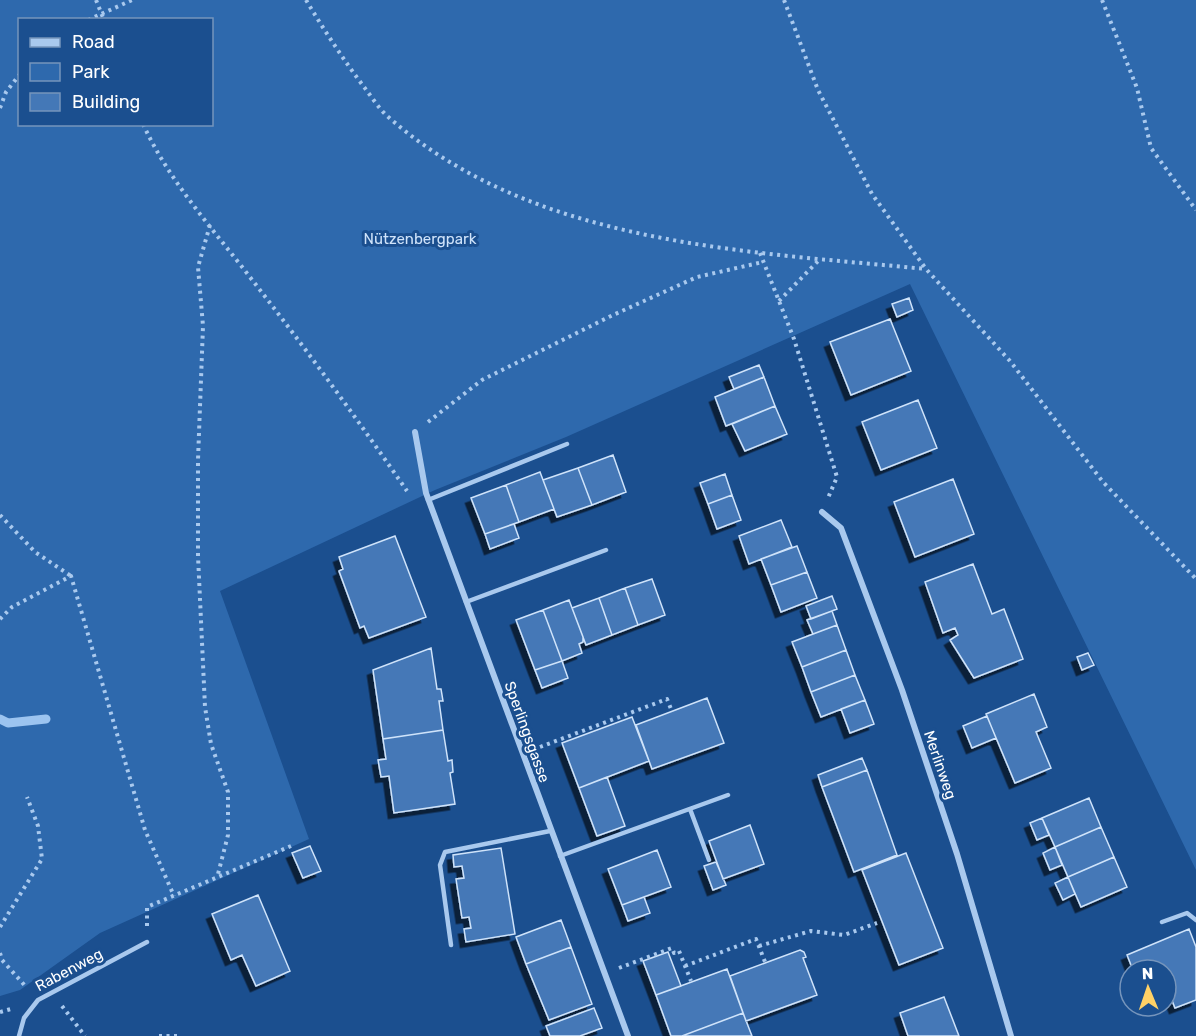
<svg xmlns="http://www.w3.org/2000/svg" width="1196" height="1036" font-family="Rubik,sans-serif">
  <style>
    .green { fill: #2e69ad; fill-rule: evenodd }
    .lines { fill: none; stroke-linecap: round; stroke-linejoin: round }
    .stream { stroke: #9cc4f0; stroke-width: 9 }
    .building { fill: #4478b7; stroke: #cfe3fa; stroke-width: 1.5; filter: url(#shadow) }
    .path { stroke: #a9c9ee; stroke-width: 4; stroke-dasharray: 3 4.5; stroke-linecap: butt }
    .service { stroke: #a9c9ee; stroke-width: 4.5 }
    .minor { stroke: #a9c9ee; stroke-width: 6 }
    .labels { text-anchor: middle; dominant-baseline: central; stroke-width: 6; stroke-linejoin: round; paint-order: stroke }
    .park-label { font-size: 15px; fill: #cfe3fa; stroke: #1b4f8f }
    .street-label { font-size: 15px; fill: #fff; stroke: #1b4f8f }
  </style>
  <defs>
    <filter id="shadow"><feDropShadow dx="-5.5" dy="5.5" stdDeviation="0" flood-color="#0009"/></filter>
  </defs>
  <rect width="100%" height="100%" fill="#1b4f8f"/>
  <!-- green -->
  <path class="green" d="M0,0h1196v870l-286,-586 -344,153 -131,53 -215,101 89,248 -209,94 -80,57 -20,6zM20,20h192v104h-192z"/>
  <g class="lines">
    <!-- stream -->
    <path class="stream" d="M0,719l8,4 38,-4"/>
  </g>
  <!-- building -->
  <path class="building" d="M909,298l4,12 -16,7 -5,-13z
    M890,319l21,52 -60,24 -21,-53z
    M759,365l5,12 -30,12 -5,-12z
    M764,377l11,29 -49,20 -11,-29z
    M918,400l19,48 -56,22 -19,-48z
    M775,406l12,28 -42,17 -13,-27z
    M613,455l13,37 -34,13 -14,-37z
    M578,468l14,37 -35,12 -14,-37z
    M540,472l14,37 -35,13 -13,-37z
    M725,474l7,21 -24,9 -8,-21z
    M953,479l21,55 -59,23 -21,-55z
    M506,485l13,37 -34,12 -14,-36z
    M732,495l9,25 -24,9 -9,-25z
    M781,520l11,27 -43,17 -10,-28z
    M514,524l5,14 -29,11 -5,-15z
    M395,536l31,81 -57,21 -5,-12 -4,2 -21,-57 4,-2 -4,-12z
    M797,546l10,26 -36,13 -10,-26z
    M973,564l19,50 12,-5 19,50 -49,19 -24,-38 8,-5 -3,-7 -12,5 -18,-51z
    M807,572l10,26 -36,14 -10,-27z
    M652,579l13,36 -27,10 -13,-37z
    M625,588l13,37 -26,10 -13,-37z
    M832,596l5,13 -26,10 -5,-13z
    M599,598l13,37 -26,10 -14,-37z
    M569,600l14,37v5l-4,2 3,9 -20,8 -19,-51z
    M543,610l19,51 -27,9 -19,-50z
    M832,611l5,14 -24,9 -6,-14z
    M837,625l9,25 -44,17 -10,-25z
    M431,648l6,41h4l2,12h-4l4,29 -60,9 -10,-69z
    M846,650l9,25 -44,17 -9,-25z
    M1088,653l6,12 -12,5 -5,-13z
    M562,661l6,17 -26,10 -7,-18z
    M855,675l10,25 -44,17 -10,-25z
    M1034,694l13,33 -11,5 15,36 -36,15 -29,-69z
    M707,698l17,45 -72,26 -16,-44z
    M865,700l9,24 -24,9 -9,-24z
    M987,716l9,22 -24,10 -9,-22z
    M632,717l17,44 -70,27 -17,-45z
    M443,730l5,31 4,-1 1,12 -3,1 5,31 -61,9 -5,-37 -8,1 -3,-17 8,-1 -3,-20z
    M862,758l5,12 -45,17 -4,-12z
    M867,770l30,85 -43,17 -32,-85z
    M607,777l18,49 -28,10 -18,-48z
    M1089,798l12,29 -46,20 -13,-29z
    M1042,818l7,17 -12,5 -7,-17z
    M750,825l14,39 -41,15 -14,-38z
    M1101,827l13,30 -46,20 -13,-30z
    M310,846l11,25 -18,7 -11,-25z
    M1055,847l7,18 -12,5 -7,-17z
    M501,848l14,86 -49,8 -2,-13 7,-1 -2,-11 -7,1 -6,-39 8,-1 -2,-12 -8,1 -1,-12z
    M657,850l14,37 -49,18 -14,-36z
    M906,853l37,95 -44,17 -37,-95z
    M1114,857l13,30 -46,20 -13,-30z
    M716,862l10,23 -13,5 -9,-24z
    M1068,877l7,17 -12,6 -8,-17z
    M258,895l32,76 -34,15 -14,-31 -11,5 -19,-46z
    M644,897l6,16 -22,8 -6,-16z
    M561,920l10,27 -45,17 -10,-27z
    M1189,929l7,18v53l-21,8 -9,-23v-15h-33l-6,-15z
    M571,947l21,57 -43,16 -23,-56z
    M800,950l4,2 2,5 -3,1 14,37 -71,26 -16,-45z
    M668,952l13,34 -25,9 -13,-34z
    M727,969l16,44 -61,23h-11l-15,-41z
    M944,997l15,39h-51l-8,-23z
    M594,1008l8,20 -22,8h-30l-4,-10z
    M743,1013l9,23h-70z"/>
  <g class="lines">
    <!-- path -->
    <path class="path" d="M96,0l8,20
      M306,0c18,30 37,59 58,87 7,9 14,20 22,28 146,130 357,136 540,154
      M784,0l34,90 54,104 54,75 84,92 93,121 93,97
      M1102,0l35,88 14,60 45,62
      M88,20l44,-20
      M0,108l6,-16 14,-18
      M143,124c27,59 71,106 110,157 53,68 105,139 154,210
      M210,225l-12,42 5,59 -5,134v96l7,151 6,37 17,48v43l-11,43
      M760,253l34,86 43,138 -9,21
      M779,301l41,-42
      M428,422l54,-42 131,-65 84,-38 66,-15
      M0,515l35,37 36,24
      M0,619l12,-12 59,-31 74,254 29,66
      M540,747l127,-48 4,10
      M147,926v-19l144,-61
      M0,927l42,-68 -4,-33 -11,-29
      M759,946l52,-15 33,4 33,-12
      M0,953l2,7 25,28
      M685,966l71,-27 9,23
      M619,968l53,-20 2,5 5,-2 12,30
      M62,1006l23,30
      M0,1012l11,-3
      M159,1036h21"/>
    <!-- service -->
    <path class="service" d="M428,500l139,-56
      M466,602l140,-52
      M690,809l19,51
      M560,856l168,-61
      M1162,922l25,-9 9,7
      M451,945l-11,-80 5,-13 105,-21
      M19,1036l5,-18 14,-18 109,-58"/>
    <!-- minor -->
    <path class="minor" d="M415,432l11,61 202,543
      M822,512l19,16 61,162 55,164 54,182"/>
  </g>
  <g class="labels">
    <!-- park labels -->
    <g class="park-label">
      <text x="420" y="239">Nützenbergpark</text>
    </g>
    <!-- street labels -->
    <g class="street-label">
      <text transform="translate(527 732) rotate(70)">Sperlingsgasse</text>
      <text transform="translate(940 765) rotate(71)">Merlinweg</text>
      <text transform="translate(69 970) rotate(-28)">Rabenweg</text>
    </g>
  </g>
  <!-- legend -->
  <rect x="18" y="18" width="195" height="108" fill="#1b4f8f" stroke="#7695bc" stroke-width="1.5"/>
  <rect x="30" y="38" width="30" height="9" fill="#a9c9ee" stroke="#7695bc" stroke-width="1.5"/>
  <text x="72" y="48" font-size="18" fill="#ffffff">Road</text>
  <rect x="30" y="63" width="30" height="18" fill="#2e69ad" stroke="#7695bc" stroke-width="1.5"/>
  <text x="72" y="78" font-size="18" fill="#ffffff">Park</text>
  <rect x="30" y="93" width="30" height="18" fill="#4478b7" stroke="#7695bc" stroke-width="1.5"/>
  <text x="72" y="108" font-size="18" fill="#ffffff">Building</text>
  <!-- north arrow -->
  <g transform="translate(1148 988) rotate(358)"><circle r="28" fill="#1b4f8f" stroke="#7695bc" stroke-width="1.5"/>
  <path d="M0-4.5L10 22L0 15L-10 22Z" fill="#ffd166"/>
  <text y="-9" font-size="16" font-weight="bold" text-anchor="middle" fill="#ffffff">N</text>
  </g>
</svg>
